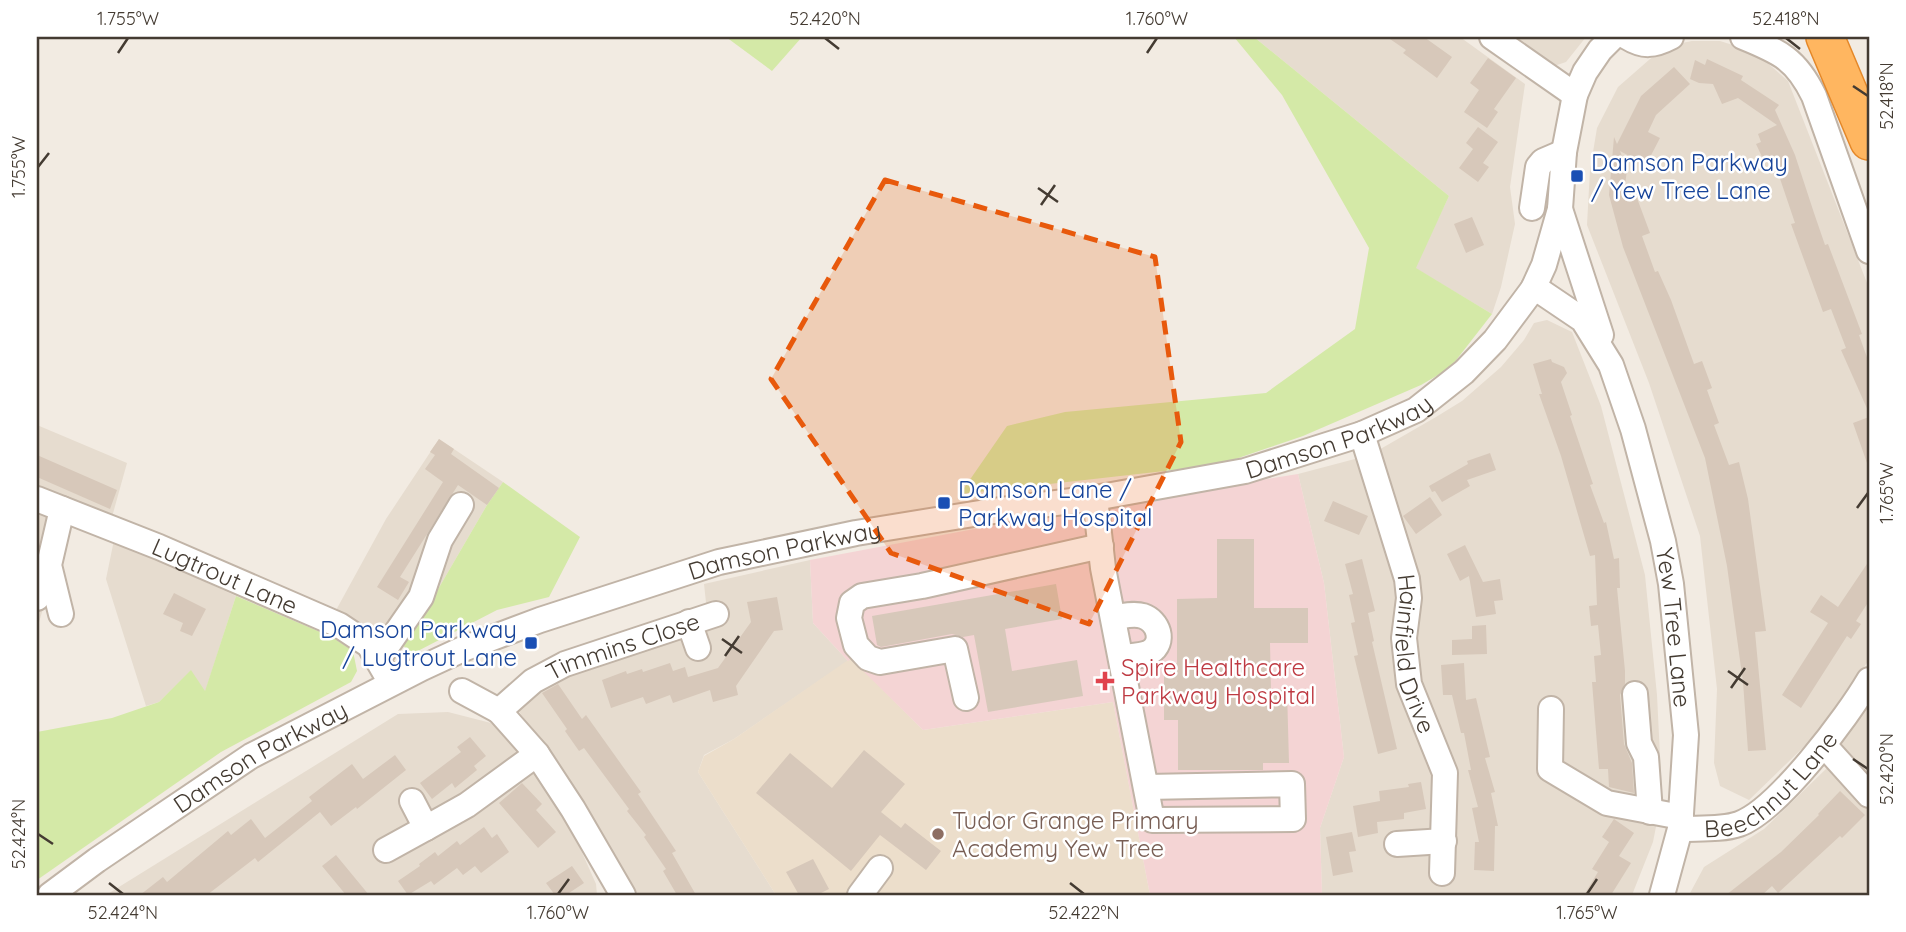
<svg xmlns="http://www.w3.org/2000/svg" width="1906" height="932" font-family="Quicksand,sans-serif">
  <style>
    .residential { fill: #e6dccf }
    .education { fill: #ecdecb }
    .medical { fill: #f4d4d4 }
    .green { fill: #d4e9a7 }
    .building { fill: #d7c8ba }
    .lines { fill: none; stroke-linecap: round; stroke-linejoin: round }
    .minor-casing { stroke: #c1b4a7; stroke-width: 28 }
    .highway-casing { stroke: #e58829; stroke-width: 40 }
    .minor { stroke: #fff; stroke-width: 24 }
    .highway { stroke: #ffb660; stroke-width: 37 }
    .marked { fill: #e8590c; fill-opacity: 0.2; stroke: #e8590c; stroke-width: 5; stroke-dasharray: 14 9; stroke-linejoin: round }
    .ticks { fill: none; stroke: #443b32; stroke-width: 2.5 }
    .transit-dot { fill: #1a4fb4; stroke: #fff; stroke-width: 2.5 }
    .health-dot { fill: #e0444e; stroke: #fff; stroke-width: 2.5 }
    .education-dot { fill: #8d6e63; stroke: #fff; stroke-width: 2.5 }
    .labels { text-anchor: middle; dominant-baseline: central; stroke-width: 5; stroke-linejoin: round; paint-order: stroke }
    .transit-label { font-size: 24px; fill: #164399; stroke: #fff; text-anchor: start }
    .street-label { font-size: 24px; fill: #443b32; stroke: #fff }
    .health-label { font-size: 24px; fill: #be3a42; stroke: #fff; text-anchor: start }
    .education-label { font-size: 24px; fill: #785e54; stroke: #fff; text-anchor: start }
    .neatline { fill: none; stroke: #443b32; stroke-width: 2.5 }
    .ticks-label { font-size: 18px; text-anchor: middle; fill: #443b32 }
  </style>
  <rect width="100%" height="100%" fill="#f2ebe2"/>
  <!-- residential -->
  <path class="residential" d="M1254,37h206l65,47 -15,103 5,37 -14,63 -9,27 -77,-46 34,-72z
    M1504,37h82l-20,25 -15,5z
    M1692,41h28l35,11 33,29 81,207v372l-53,75 -67,65 -29,-14 -6,-23 3,-74 -17,-153 -51,-153 -62,-158 3,-55 7,-42 21,-41 32,-28 22,-14z
    M1547,320l25,12 29,74 44,169 12,120 5,101 -9,46 -21,53h-310l-2,-67 24,-71 -20,-174 -26,-109 72,-19 66,-38 26,-16 39,-34 23,-27 10,-17z
    M37,425l90,38 -15,54 -75,-28z
    M439,439l64,43 -16,23 -50,86 -41,48 -61,-27 51,-93z
    M37,513l31,12 -31,104z
    M114,540l122,56 -31,96 -14,-21 -32,31 -13,4 -40,-127z
    M810,560l3,63 35,38 -114,78 -30,16 -6,17 78,123h-141l-81,-133 -36,-52 24,-31 166,-58 -4,-37z
    M1869,701v79l-31,-32z
    M448,712l43,11 15,11 41,53 25,43 24,54 1,11h-491l292,-181z
    M1828,767l41,44v84h-180l15,-28 60,-38z"/>
  <!-- education -->
  <path class="education" d="M851,658l72,72 190,-28 37,193h-374l-78,-123 6,-16 30,-17z"/>
  <!-- medical -->
  <path class="medical" d="M1298,474l26,109 20,174 -24,71 2,67h-172l-37,-193 -190,28 -72,-71 -3,2 -35,-38 -3,-63 287,-54z"/>
  <!-- green -->
  <path class="green" d="M726,37h76l-30,34z
    M1234,37h20l195,159 -33,72 76,46 -42,54 -29,17 -118,51 -85,29 -258,29 47,-68 58,-14 201,-19 89,-64 14,-81 -87,-153z
    M503,482l77,55 -31,60 -52,13 -85,44 -16,-15 41,-48 50,-86z
    M236,596l96,41 21,14 4,20 -6,11 -130,70 -184,128v-148l75,-14 47,-16 32,-32 14,21z"/>
  <!-- building -->
  <path class="building" d="M1387,37h37l28,20 -15,21 -34,-25 3,-3z
    M1488,58l28,20 -22,31 4,3 -11,16 -23,-16 15,-22 -9,-7z
    M1707,59l36,17 -2,4 38,25 -4,5 20,45 19,58 11,32 3,-1 34,90 -3,1 10,28v50l-28,-63 5,-2 -15,-39 -8,3 -32,-88 4,-1 -22,-65 -9,3 -8,-17 5,-2 -3,-8 19,-9 -39,-27 -16,6 -9,-20 -14,-1 -9,-4 5,-19 10,5z
    M1674,67l16,17 -34,31 -8,17 12,6 -14,27 -26,-14 7,19 -3,23 10,-3 16,43 -8,3 13,36 3,-1 13,29 23,64 8,-3 10,27 -5,2 12,33 -5,2 15,40 10,-3 9,37 18,132 -11,1 11,118 -18,1 -5,-69 -16,-116 -22,-108 -82,-211 -14,-52 5,-58 3,7 24,-48z
    M1478,127l20,15 -15,21 6,4 -11,15 -19,-14 14,-19 -7,-6z
    M1472,217l12,28 -18,8 -12,-29z
    M1551,359l1,3 12,5 3,6 -6,9 11,33 -2,1 23,68 -3,1 14,38 2,-1 8,37 5,-1 1,30h-3l8,83v13l-5,11 4,49 8,19 2,30 -25,-6 -1,-18h-9l-7,-87h4l-2,-26 7,-1 -3,-30 -7,1 -2,-20 8,-1 -2,-50 -5,1 -29,-100 -22,-62h3l-9,-30z
    M1869,417v46h-2l-14,-40z
    M439,439l15,10 -3,5 48,34 -12,17 -29,-20 -58,92 9,5 -11,18 -21,-13 66,-105 -18,-13 10,-14 -5,-3z
    M1490,453l6,17 -29,10 3,6 -28,16 -7,-11 -3,1 -3,-6 39,-22 -1,-3z
    M37,455l80,35 -7,19 -73,-32z
    M1430,497l12,18 -26,19 -13,-18z
    M1333,501l35,15 -9,19 -35,-14z
    M1217,539h37v69h54v35h-38l1,47h16l2,73h-26v7h-85v-50h-14v-57h13v-64l40,-1z
    M1465,545l18,37 17,-3 3,21 -9,1 2,13 -20,3 -7,-41 -9,5 -13,-27z
    M1362,559l13,52 -7,2 6,28 -2,1 25,107 -19,5 -24,-98 4,-1 -7,-32 4,-1 -6,-27 4,-1 -8,-30z
    M1869,561v40l-13,20 5,3 -10,15 -4,-3 -46,72 -19,-13 46,-72 -18,-11 11,-17 17,12z
    M1056,584l6,35 -57,10 7,42 65,-11 6,36 -95,16 -14,-77 -11,2 -11,-3 -71,13 -4,-2 -5,-29z
    M174,593l32,16 -14,27 -12,-5 3,-8 -20,-9z
    M777,597l6,33 -9,1 -38,55 2,9 -25,7 -3,-12 -37,13 -3,-8 -24,9 -3,-7 -32,11 -9,-28 24,-9 1,3 15,-5 1,3 27,-9 3,8 12,-4 3,10 30,-9 33,-46 -4,-20z
    M1486,625l1,29 -35,1v-15l20,-1v-13z
    M1464,663l2,37 10,-2 14,59 -5,1 10,34 -4,1 7,33h-3l-1,45 -20,-1 1,-28h4l-7,-34 6,-1 -10,-37h3l-7,-37h-3l-9,-38h-9l-2,-30z
    M558,684l24,35 4,-4 55,77 -3,2 38,57 -4,2 24,42h-19l-14,-24 3,-2 -22,-32 2,-2 -19,-24 2,-2 -45,-61 -5,3 -14,-20 2,-2 -25,-36z
    M470,737l16,19 -12,10 3,4 -22,18 -3,-5 -20,16 -12,-16 41,-31 -4,-5z
    M864,750l41,34 -24,28 20,16 4,-5 36,28 -15,19 -46,-35 -29,36 -95,-78 34,-40 42,35z
    M395,755l11,15 -49,39 -1,-2 -25,19 -11,-14 -62,50 -3,-4 -48,37h-67l23,-18 4,5 61,-51 3,4 20,-16 14,19 47,-37 -3,-4 43,-33 11,15z
    M1421,782l5,27 -22,4v6l-27,3 1,11 -20,4 -5,-31 27,-5 -1,-10 30,-4 -1,-3z
    M522,783l20,21 -6,6 20,22 -18,16 -39,-45z
    M1840,791l25,24 -23,23 -2,-2 -62,57 -6,-7 -10,9h-36l55,-43 38,-37 -1,-1z
    M1614,819l20,14 -15,23 12,7 -20,32h-27l14,-23 -6,-3 17,-27 -7,-5z
    M484,827l8,11 5,-4 12,18 -28,21 -6,-7 -12,9 -6,-7 -23,17 -3,-4 -23,14 -10,-14 22,-15 -1,-2 16,-12 3,4 19,-15 3,4z
    M1352,832l4,19 -7,1 4,20 -20,4 -7,-39z
    M336,855l33,40h-23l-24,-29z
    M813,859l16,30 -12,6h-18l-13,-23z
    M572,866l12,17 -18,12h-11l-9,-12z"/>
  <g class="lines">
    <!-- minor casing -->
    <g class="minor-casing">
      <g id="minor">
        <path d="M1492,37l83,58"/>
        <path d="M1627,37c16,10 27,9 44,0"/>
        <path d="M1743,37c37,15 53,22 71,59l55,155"/>
        <path d="M1532,208l6,-41 5,-6 21,-9"/>
        <path d="M1560,209l41,126"/>
        <path id="s1" d="M1533,289l10,4 40,27 28,45 22,64 30,112 8,43 15,151 -6,94 -18,66"/>
        <path id="s2" d="M1362,434l45,145 2,19 -5,40 5,46 36,89 -3,100"/>
        <path d="M1095,498l8,70 49,252 141,-1 -1,-35 -145,3"/>
        <path id="s3" d="M37,499l122,48 180,78 30,20 22,38"/>
        <path d="M37,598l12,-33"/>
        <path d="M61,614l-12,-49 13,-56"/>
        <path d="M1115,617c9,-1 19,-4 28,-1 15,5 23,26 7,36 -7,4 -19,4 -28,5"/>
        <path d="M689,622l9,26"/>
        <path d="M378,659l43,-62 19,-57 21,-35"/>
        <path d="M462,691l37,20 38,43 36,55 50,86"/>
        <path d="M1635,694l4,49 7,14 4,55"/>
        <path d="M966,698l-11,-49 -75,13 -12,-4 -12,-13 -7,-27 3,-15 10,-7 60,-10 179,-40"/>
        <path d="M1551,709l-1,60 57,34 74,14"/>
        <path id="s4" d="M499,711l34,-30 32,-17 151,-50"/>
        <path d="M1824,745l45,50"/>
        <path d="M412,801l14,27 41,-23 70,-51"/>
        <path id="s5" d="M1680,829c18,-1 42,1 59,-5 39,-14 109,-108 130,-144"/>
        <path d="M1397,844l47,-3"/>
        <path d="M386,850l40,-22"/>
        <path id="s6" d="M50,895l47,-35 154,-104 171,-88 41,-19 77,-29 179,-58 137,-29 130,-21 109,-14 150,-27 117,-37 54,-24 48,-38 31,-32 38,-51 11,-24 16,-56 4,-57 11,-57 10,-23 15,-22 13,-13"/>
        <path d="M860,895l20,-27"/>
      </g>
    </g>
    <!-- highway casing -->
    <g class="highway-casing">
      <path id="highway" d="M1825,37l44,104"/>
    </g>
    <!-- minor -->
    <use href="#minor" class="minor"/>
    <!-- highway -->
    <use href="#highway" class="highway"/>
  </g>
  <!-- marked area -->
  <path class="marked" d="M885,180l270,77 26,185 -92,182 -198,-71 -120,-174z"/>
  <!-- ticks -->
  <path class="ticks" d="M825,38l14,11M1786,38l14,11M118,53l10,-15M1147,53l10,-15M1853,86l15,10M38,167l11,-14M1038,188l20,14M1041,205l14,-20M1857,508l11,-15M722,639l20,14M725,656l14,-20M1728,671l20,14M1731,688l14,-20M1853,759l15,10M38,834l15,10M109,883l14,11M1070,883l14,11M558,894l11,-15M1587,894l10,-15"/>
  <!-- markers -->
  <g class="transit-dot">
    <rect x="1570" y="169" width="14" height="14" rx="3.5"/>
    <rect x="937" y="496" width="14" height="14" rx="3.5"/>
    <rect x="524" y="636" width="14" height="14" rx="3.5"/>
  </g>
  <path class="health-dot" d="M1101.5 670.5h7v7h7v7h-7v7h-7v-7h-7v-7h7z"/>
  <circle class="education-dot" cx="938" cy="834" r="7"/>
  <g class="labels">
    <!-- transit labels -->
    <g class="transit-label">
      <text x="1591" y="162">Damson Parkway<tspan x="1591" dy="28">/ Yew Tree Lane</tspan></text>
      <text x="958" y="489">Damson Lane /<tspan x="958" dy="28">Parkway Hospital</tspan></text>
      <text x="517" y="629" text-anchor="end">Damson Parkway<tspan x="517" dy="28">/ Lugtrout Lane</tspan></text>
    </g>
    <!-- street labels -->
    <g class="street-label">
      <text stroke="none"><textPath href="#s6" startOffset="1386">Damson Parkway</textPath></text>
      <text stroke="none"><textPath href="#s6" startOffset="819">Damson Parkway</textPath></text>
      <text stroke="none"><textPath href="#s3" startOffset="203">Lugtrout Lane</textPath></text>
      <text stroke="none"><textPath href="#s1" startOffset="383">Yew Tree Lane</textPath></text>
      <text stroke="none"><textPath href="#s4" startOffset="142">Timmins Close</textPath></text>
      <text stroke="none"><textPath href="#s2" startOffset="228">Hainfield Drive</textPath></text>
      <text stroke="none"><textPath href="#s6" startOffset="252">Damson Parkway</textPath></text>
      <text stroke="none"><textPath href="#s5" startOffset="107">Beechnut Lane</textPath></text>
    </g>
    <!-- health labels -->
    <g class="health-label">
      <text x="1121" y="667">Spire Healthcare<tspan x="1121" dy="28">Parkway Hospital</tspan></text>
    </g>
    <!-- education labels -->
    <g class="education-label">
      <text x="952" y="820">Tudor Grange Primary<tspan x="952" dy="28">Academy Yew Tree</tspan></text>
    </g>
  </g>
  <!-- border -->
  <rect width="1906" height="932" fill="none" stroke="#ffffff" stroke-width="77"/>
  <rect x="38" y="38" width="1830" height="856" class="neatline"/>
  <g class="ticks-label">
    <text x="128" y="25">1.755°W</text>
    <text x="825" y="25">52.420°N</text>
    <text x="1157" y="25">1.760°W</text>
    <text x="1786" y="25">52.418°N</text>
    <text transform="translate(1887 96) rotate(-90)" y="6">52.418°N</text>
    <text transform="translate(19 167) rotate(-90)" y="6">1.755°W</text>
    <text transform="translate(1887 493) rotate(-90)" y="6">1.765°W</text>
    <text transform="translate(1887 769) rotate(-90)" y="6">52.420°N</text>
    <text transform="translate(19 834) rotate(-90)" y="6">52.424°N</text>
    <text x="123" y="919">52.424°N</text>
    <text x="558" y="919">1.760°W</text>
    <text x="1084" y="919">52.422°N</text>
    <text x="1587" y="919">1.765°W</text>
  </g>
</svg>
